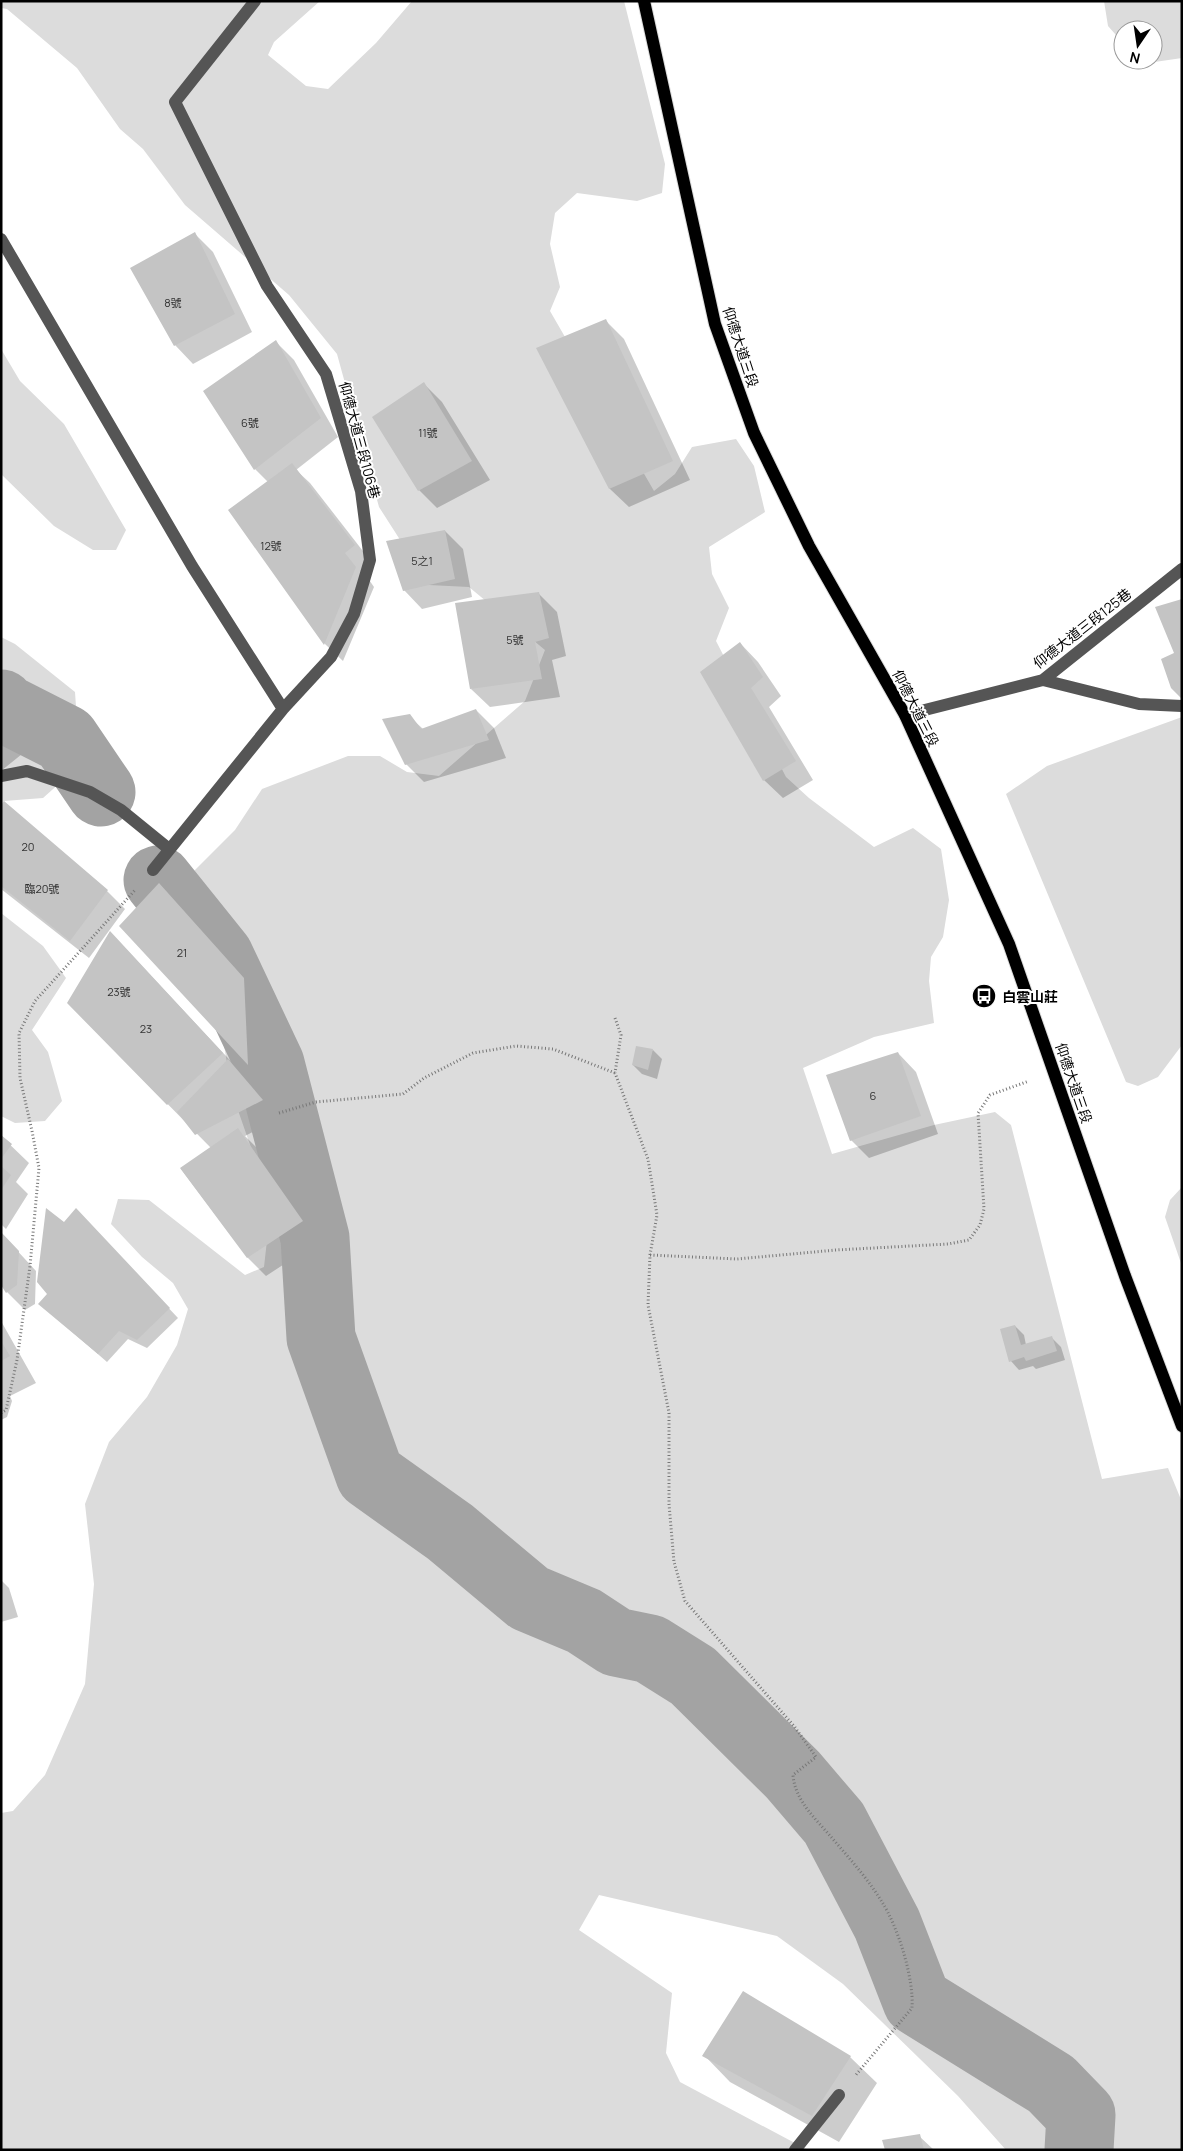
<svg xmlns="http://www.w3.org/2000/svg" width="1183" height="2151" font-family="Manrope,'Noto Sans TC',sans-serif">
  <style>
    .green { fill: #dcdcdc }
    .shadow { fill: #0003 }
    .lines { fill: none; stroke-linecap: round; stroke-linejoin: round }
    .river { stroke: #a3a3a3; stroke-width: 69 }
    .building { fill: #c4c4c4 }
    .major-casing { stroke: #dbdbdb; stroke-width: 14 }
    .path { stroke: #777; stroke-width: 3; stroke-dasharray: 1 2.5; stroke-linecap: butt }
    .minor { stroke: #555; stroke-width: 12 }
    .major { stroke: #000; stroke-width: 12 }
    .labels { text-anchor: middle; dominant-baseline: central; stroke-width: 4; stroke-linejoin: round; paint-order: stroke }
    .number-label { font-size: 11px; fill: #313131 }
    .street-label { font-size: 14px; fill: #000; stroke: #fff }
    .poi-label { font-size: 14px; font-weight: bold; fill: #000; stroke: #fff; text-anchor: start }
  </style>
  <rect width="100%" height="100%" fill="#fff"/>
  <!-- green -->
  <path class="green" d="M1,1h319l-46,41 -6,13 38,31 22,3 48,-46 36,-42h212l41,163 -3,29 -25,8 -60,-8 -22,20 -5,31 10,43 -10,24 104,180 21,-17 17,-27 44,-8 18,27 11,46 -56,35 3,27 17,34 -13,33 70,136 23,21 65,49 39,-19 28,21 8,51 -6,37 -12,20 -2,24 5,42 -60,14 -71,31 29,86 102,-29 61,-13 16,13 91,354 66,-11 14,34v648h-176l-48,-54 -115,-112 -66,-48 -178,-41 -20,35 93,63 -6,60 14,29 128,68h-807v-337l12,-2 32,-36 40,-91 9,-100 -9,-80 24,-62 38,-45 30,-52 11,-36 -15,-26 -31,-26 -31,-33 7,-25 31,1 96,75 19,-8 7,-62 -39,-112 -16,-96 -23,-53 -4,-68 46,-46 27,-41 86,-33h32l27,16 32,4 86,-75 20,-51 -76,-63 -40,-2 -50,-78 -42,-153 -48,-59 -104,-90 -42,-56 -23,-20 -43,-61 -70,-59 -6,-1z
    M1104,1h78v57l-41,6 -3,-4h15v-30h-30v13l-15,-17z
    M1,349l19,32 44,43 62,106 -10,20h-23l-39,-24 -53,-52z
    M1,637l14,7 60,48 5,73 -37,33 -39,3 -3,4z
    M1182,717v328l-24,32 -20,9 -12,-4 -120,-288 41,-28z
    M1,913l42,33 23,32 -34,52 16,22 14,49 -17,20 -30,2 -14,-7z
    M1182,1187v79l-17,-49 5,-17z"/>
  <!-- shadow -->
  <path class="shadow" d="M195,234l18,18 39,80 -59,32 -18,-19z
    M606,321l18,18 66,141 -61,27 -19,-18 -72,-140z
    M276,342l18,18 44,77 -42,33 14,13 63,81 -10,7 11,16 -31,74 -18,-17 -96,-134 39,-28 -13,-13 -50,-78z
    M424,384l18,18 48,78 -53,28 -18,-18z
    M445,531l18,18 9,48 -50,12 -18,-19z
    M538,593l19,19 9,44 -14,4 8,37 -70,10 -19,-18z
    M740,643l18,19 23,34 -12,11 44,73 -30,18 -19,-18 -63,-108z
    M476,710l18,18 12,30 -82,24 -18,-18 3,-48 14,13z
    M1,724l21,30 -21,17z
    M1,807l106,84 18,18 -36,49 -88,-69z
    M159,885l103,112 3,84 -145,-155z
    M111,933l130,139 39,46 -35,18 11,11 65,93 -55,36 -18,-18 -67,-89 30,-21 -143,-145z
    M653,1050l9,9 -5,20 -15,-5 -9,-9z
    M898,1053l18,19 22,62 -69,24 -18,-18z
    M1,1136l28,27 -13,19 12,12 -22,35 -5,-5z
    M85,1219l93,99 -31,30 -19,-9 -21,23 -67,-58 9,-10z
    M1,1233l35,38 -1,33 -10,6 -18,-18z
    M1,1321l35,62 -26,13 2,5 -5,16 -6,3z
    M1015,1326l9,9 2,10 26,-7 9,9 4,13 -29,9 -3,-3 -14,4 -8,-9z
    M1,1580l8,8 9,29 -17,5z
    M704,2055l146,2 27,26 -38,59 -109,-60z
    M919,2136l15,14h-48z"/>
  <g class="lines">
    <!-- river -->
    <path class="river" d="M1,704l3,4 61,31 36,53
      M158,880l61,76 51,108 45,174 6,100 49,137 80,57 79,66 55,23 32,21 34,7 43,27 100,99 41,48 53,101 30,77 134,83 30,31 -2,35"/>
  </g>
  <!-- building -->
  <path class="building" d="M195,232l40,82 -61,32 -44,-78z
    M606,319l67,142 -64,28 -73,-141z
    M276,340l45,78 -67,52 -51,-79z
    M424,382l48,79 -54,30 -46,-74z
    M292,463l63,82 -10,8 11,14 -32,78 -96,-135z
    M445,530l10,49 -52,12 -17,-50z
    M539,592l10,46 -14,4 7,37 -72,10 -15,-86z
    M1182,599v100l-11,-11 -10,-29 13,-6 -19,-46z
    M740,642l23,35 -12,11 45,73 -33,20 -63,-109z
    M476,709l13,31 -84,25 -23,-46 28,-5 11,15z
    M4,801l104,89 -38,51 -69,-55v-81z
    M159,883l85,95 4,87 -129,-139z
    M110,931l113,122 -56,52 -100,-102z
    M636,1046l17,3 -5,21 -16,-5z
    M898,1052l23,64 -71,25 -24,-66z
    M228,1059l35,41 -68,35 -18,-23z
    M238,1128l65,93 -56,37 -67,-90z
    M1,1135l11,9 -11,15z
    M1,1166l10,9 -10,15z
    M46,1208l18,14 12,-14 94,100 -33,32 -18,-9 -21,23 -60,-50 9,-10 -10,-12z
    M1,1232l18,19 -2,34 -11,8 -5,-8z
    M1015,1325l6,20 31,-9 5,15 -31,10 -2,-4 -15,5 -9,-33z
    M1,1341l9,15 -9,5z
    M743,1991l108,65 -39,60 -110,-60z
    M920,2134l4,16h-39l-3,-10z"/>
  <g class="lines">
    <!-- major casing -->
    <g class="major-casing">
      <path id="major" d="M644,1l71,323 39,109 55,113 96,169 104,229 116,332 57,150"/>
    </g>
    <!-- path -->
    <path class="path" d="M615,1018l6,17 -6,38 33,86 9,56 -7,40 -2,50 21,108v91l5,58 11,39 109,125 22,31 -23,18c2,26 23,44 39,63 18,21 36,41 50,64 16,25 32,76 30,106l-57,68
      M279,1113l37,-11 87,-8 21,-16 49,-25 43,-7 37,3 62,24
      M650,1255l87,4 99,-9 112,-6 21,-4 11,-15 4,-16 -6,-96 12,-18 39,-14
      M1,1413l5,-3 11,-50 13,-94 9,-98 -7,-37 -12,-53 -1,-45 16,-32 101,-112"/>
    <!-- minor -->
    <path class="minor" d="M1,239l191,327 91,143
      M1043,680l96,24 43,2
      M905,715l138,-35 139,-111
      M1,776l26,-5 63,21 31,18 48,39
      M153,870l130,-161 48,-52 23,-43 16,-54 -9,-69 -35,-117 -59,-88 -92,-184 80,-101
      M795,2150l44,-55"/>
    <!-- major -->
    <use href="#major" class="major"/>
  </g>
  <!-- icons -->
  <defs>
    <g id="bus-disc" transform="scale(1.25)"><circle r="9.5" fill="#000" stroke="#fff"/><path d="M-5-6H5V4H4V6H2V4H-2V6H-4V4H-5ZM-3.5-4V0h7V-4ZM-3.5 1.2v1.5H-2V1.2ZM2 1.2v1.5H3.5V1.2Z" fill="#fff"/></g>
  </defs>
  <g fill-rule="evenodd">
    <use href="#bus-disc" x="984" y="996"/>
  </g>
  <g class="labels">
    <!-- number labels -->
    <g class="number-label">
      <text x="173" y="302">8號</text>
      <text x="250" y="422">6號</text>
      <text x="428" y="432">11號</text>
      <text x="271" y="545">12號</text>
      <text x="422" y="560">5之1</text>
      <text x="515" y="639">5號</text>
      <text x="28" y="846">20</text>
      <text x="42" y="888">臨20號</text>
      <text x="182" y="952">21</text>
      <text x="119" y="991">23號</text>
      <text x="146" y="1028">23</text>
      <text x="873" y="1095">6</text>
    </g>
    <!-- street labels -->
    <g class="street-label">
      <text transform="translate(741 347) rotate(72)">仰德大道三段</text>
      <text transform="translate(360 440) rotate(75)">仰德大道三段106巷</text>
      <text transform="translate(1082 628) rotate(-38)">仰德大道三段125巷</text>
      <text transform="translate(916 708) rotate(63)">仰德大道三段</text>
      <text transform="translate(1074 1083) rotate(71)">仰德大道三段</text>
    </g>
    <!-- poi labels -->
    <g class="poi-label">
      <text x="1002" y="996">白雲山莊</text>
    </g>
  </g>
  <!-- border -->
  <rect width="1183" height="2151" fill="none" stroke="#000000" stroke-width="5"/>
  <!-- north arrow -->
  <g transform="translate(1138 45) rotate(193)"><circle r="24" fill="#ffffff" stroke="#999999"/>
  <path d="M0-4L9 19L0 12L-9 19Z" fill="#000000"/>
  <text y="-8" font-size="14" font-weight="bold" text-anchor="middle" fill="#000000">N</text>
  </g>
</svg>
